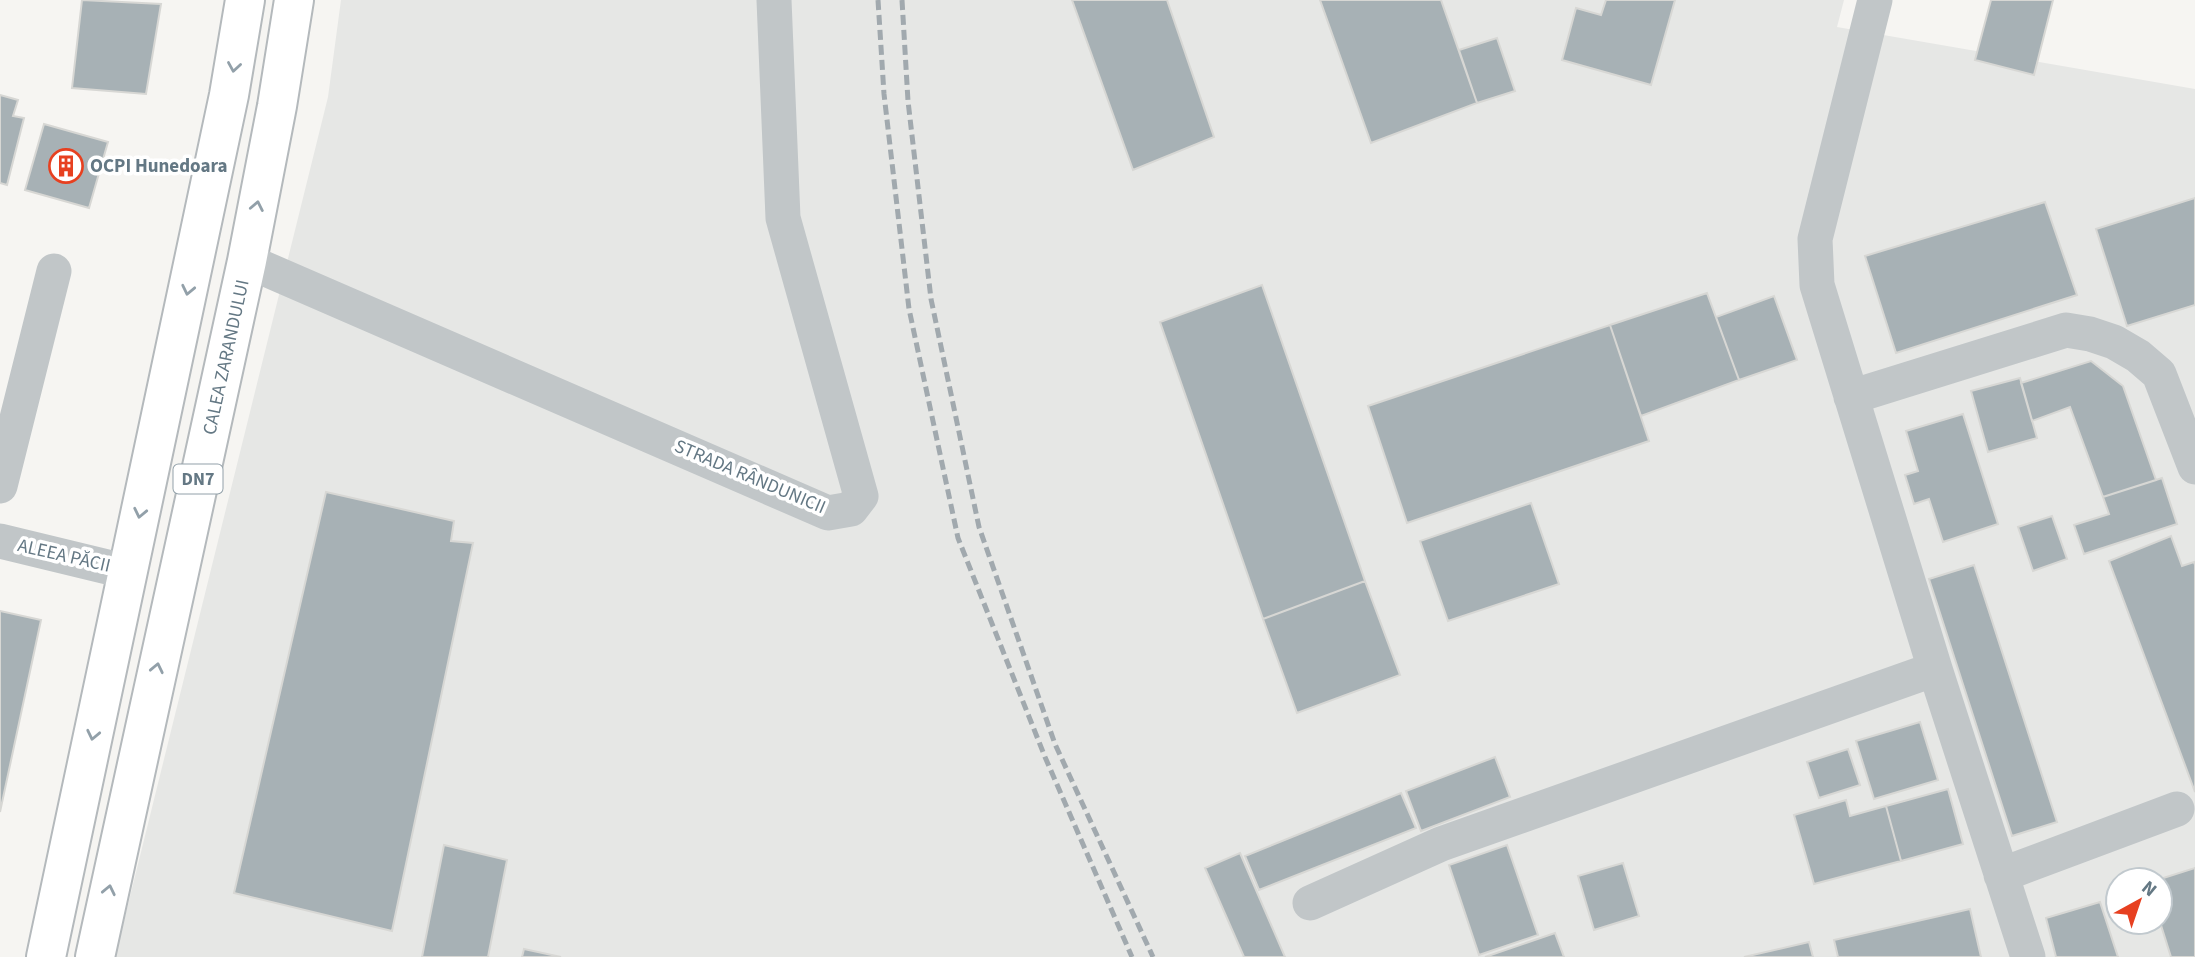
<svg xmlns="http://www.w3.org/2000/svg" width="2195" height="957" font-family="'Source Sans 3',sans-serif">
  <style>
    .built { fill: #e6e7e5; fill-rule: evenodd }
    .building { fill: #a7b1b5; stroke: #d7d7d4; stroke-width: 2 }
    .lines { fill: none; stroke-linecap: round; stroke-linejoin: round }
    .major-casing { stroke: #b4b9bc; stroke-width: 42 }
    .minor { stroke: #c1c6c8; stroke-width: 35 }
    .major { stroke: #fff; stroke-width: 38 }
    .rail { stroke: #a1a9ae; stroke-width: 5; stroke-dasharray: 10 5; stroke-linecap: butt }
    .oneway { stroke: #92a0a9 }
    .labels { text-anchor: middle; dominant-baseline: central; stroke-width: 7; stroke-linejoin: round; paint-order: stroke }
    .shield { fill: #fff; stroke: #92a0a9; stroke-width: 2 }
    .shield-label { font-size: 18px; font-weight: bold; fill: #647884 }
    .poi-label { font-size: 19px; font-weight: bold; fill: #647884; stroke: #fff; text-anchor: start }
    .street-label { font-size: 19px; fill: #647884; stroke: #fff }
  </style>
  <rect width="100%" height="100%" fill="#f6f5f2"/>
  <!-- built -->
  <path class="built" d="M341,0h1503l-7,27 358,62v868h-2080l213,-860zM2118,880h42v42h-42z"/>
  <!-- building -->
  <path class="building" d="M82,0l79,4 -15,90 -74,-6z
    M1072,0h95l47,137 -81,33z
    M1320,0h121l36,103 -106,40z
    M1606,0h69l-24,85 -89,-25 14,-52 25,7z
    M1991,0h62l-19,75 -59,-15z
    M1497,38l18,53 -38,12 -18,-53z
    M0,95l18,5 -5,16 11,2 -17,67 -7,-2z
    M44,124l64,18 -19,66 -64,-18z
    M2195,198v107l-68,21 -31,-97z
    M2045,202l32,93 -181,58 -31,-97z
    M1262,285l103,296 -102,38 -103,-297z
    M1707,293l32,87 -98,36 -31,-91z
    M1774,296l23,64 -58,20 -23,-63z
    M1610,325l39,116 -242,82 -39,-117z
    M2091,361l32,25 33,94 -53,17 -33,-90 -38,14 -11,-38z
    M2020,378l17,60 -49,14 -17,-61z
    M1963,414l35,110 -55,18 -14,-43 -15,5 -9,-29 13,-4 -12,-40z
    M2162,478l15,46 -93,30 -10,-29 35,-11 -6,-17z
    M326,492l128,29 -3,20 22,2 -81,388 -158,-38z
    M1531,503l28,81 -111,37 -28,-80z
    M2052,516l15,43 -34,12 -15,-44z
    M2171,536l11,30 12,-4 1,3v227l-86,-231z
    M1974,565l83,257 -45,14 -83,-257z
    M1365,581l35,94 -103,38 -34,-94z
    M0,611l41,9 -41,192z
    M1920,722l18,58 -64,19 -18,-58z
    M1848,749l12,36 -41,13 -12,-36z
    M1495,757l15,40 -89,34 -15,-40z
    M1948,789l15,55 -62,17 -15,-55z
    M1401,793l15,35 -157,62 -14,-34z
    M1846,800l4,16 36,-10 15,55 -87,23 -20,-69z
    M444,845l63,15 -19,97h-66z
    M1507,845l31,90 -59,20 -30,-90z
    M1240,853l45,104h-41l-39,-89z
    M1623,863l16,53 -45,14 -16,-54z
    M2195,868v89h-24l-11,-35v-42h-3z
    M2100,902l18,55h-62l-10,-39z
    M1970,909l11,48h-143l-4,-17z
    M1555,933l9,24h-79z
    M1809,942l4,15h-69z
    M524,949l37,8h-39z"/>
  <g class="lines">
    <!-- major casing -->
    <g class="major-casing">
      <g id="major">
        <path d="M46,957l183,-862 16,-95"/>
        <path id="s1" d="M95,957l152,-696 30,-155 17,-106"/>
      </g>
    </g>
    <!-- minor -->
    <path class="minor" d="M1875,0l-60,239 2,46 118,384 93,288
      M247,261l581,252 23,-4 10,-13 -78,-278 -9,-218
      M1851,397l215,-67 24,4 24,8 24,14 21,18 36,93
      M0,486l54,-215
      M0,541l128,31
      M2001,875l176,-66
      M1310,903l131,-59 494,-175"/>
    <!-- major -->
    <use href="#major" class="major"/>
    <!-- rail -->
    <path class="rail" d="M878,0l6,94 25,215 49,229 87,219 87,200
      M902,0l6,101 23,198 48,228 76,217 98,213"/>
  </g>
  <!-- one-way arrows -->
  <defs><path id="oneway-chevron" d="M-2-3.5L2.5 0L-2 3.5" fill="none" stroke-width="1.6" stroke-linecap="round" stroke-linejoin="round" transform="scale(1.75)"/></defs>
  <g class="oneway">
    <use href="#oneway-chevron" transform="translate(234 67) rotate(99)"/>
    <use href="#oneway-chevron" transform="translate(257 206) rotate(-79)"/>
    <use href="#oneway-chevron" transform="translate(188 290) rotate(102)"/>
    <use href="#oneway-chevron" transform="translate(140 513) rotate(102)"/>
    <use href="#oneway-chevron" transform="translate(157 668) rotate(-78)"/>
    <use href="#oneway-chevron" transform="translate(93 735) rotate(102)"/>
    <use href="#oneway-chevron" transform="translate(109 890) rotate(-78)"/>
  </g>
  <!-- icons -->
  <defs>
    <g id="building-ring" transform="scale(1.75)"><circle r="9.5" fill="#fff" stroke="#e74020" stroke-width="1.5"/><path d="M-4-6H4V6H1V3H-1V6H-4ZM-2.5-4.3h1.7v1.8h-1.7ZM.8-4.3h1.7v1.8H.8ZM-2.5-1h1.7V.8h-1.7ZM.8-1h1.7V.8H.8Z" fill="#e74020"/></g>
  </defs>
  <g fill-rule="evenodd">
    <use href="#building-ring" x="66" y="166"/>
  </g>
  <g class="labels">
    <!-- shield labels -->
    <rect class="shield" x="173.5" y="464.5" width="49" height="29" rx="5"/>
    <g class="shield-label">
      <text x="198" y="479">DN7</text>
    </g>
    <!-- poi labels -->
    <g class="poi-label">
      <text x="90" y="166">OCPI Hunedoara</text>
    </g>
    <!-- street labels -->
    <g class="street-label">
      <text stroke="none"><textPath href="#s1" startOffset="614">CALEA ZARANDULUI</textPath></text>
      <text transform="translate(750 477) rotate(23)">STRADA RÂNDUNICII</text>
      <text transform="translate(64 556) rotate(13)">ALEEA PĂCII</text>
    </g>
  </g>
  <!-- north arrow -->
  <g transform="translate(2139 901) rotate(40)"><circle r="33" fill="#ffffff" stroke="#c1c9ce" stroke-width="2"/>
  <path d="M0-5L12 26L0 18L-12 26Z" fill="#e74020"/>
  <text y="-10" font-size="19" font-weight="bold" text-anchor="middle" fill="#647884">N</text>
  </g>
</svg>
